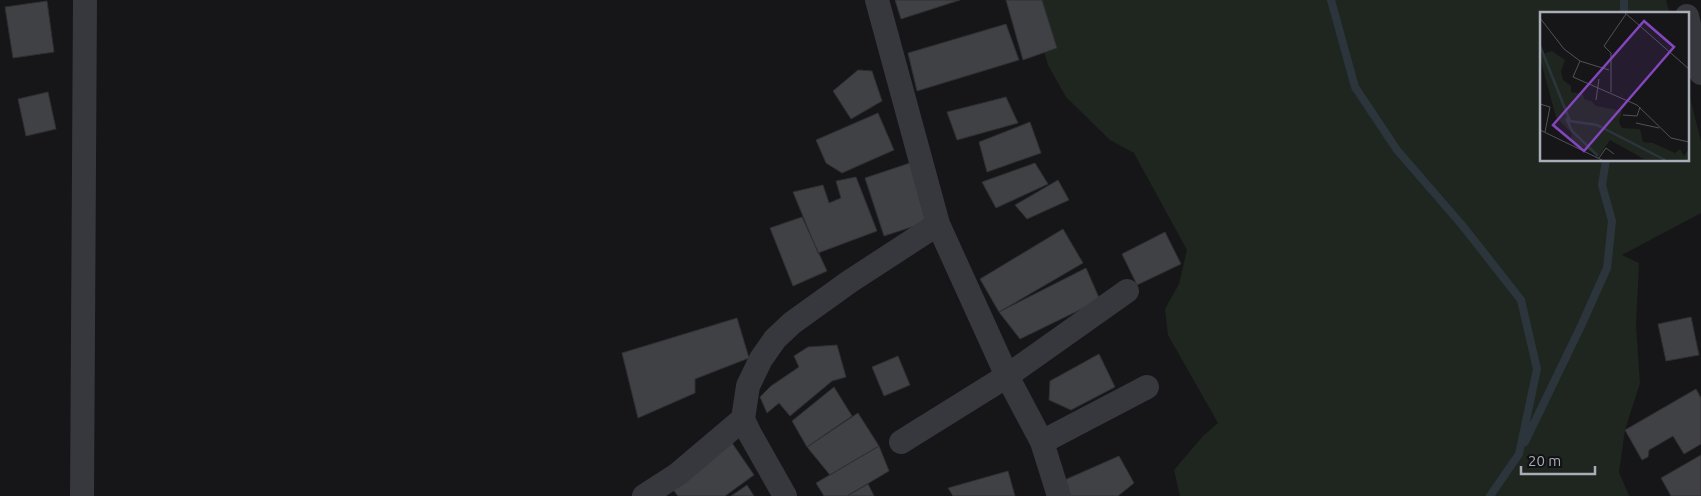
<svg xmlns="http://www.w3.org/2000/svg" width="1701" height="496" font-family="Ubuntu,sans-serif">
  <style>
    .green { fill: #1e261f }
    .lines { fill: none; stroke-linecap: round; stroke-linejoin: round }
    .stream { stroke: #2c353c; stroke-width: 8 }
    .building { fill: #404145; stroke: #303034 }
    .minor { stroke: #37383d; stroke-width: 24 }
    .inset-river { fill: none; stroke: #2c353c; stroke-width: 2.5 }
    .inset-road { fill: none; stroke: #505258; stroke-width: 1 }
    .view { fill: #8446be; fill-opacity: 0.15; stroke: #8446be; stroke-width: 2.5 }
    .inset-edge { fill: none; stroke: #a8adb8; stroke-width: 2.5 }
  </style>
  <rect width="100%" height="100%" fill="#161618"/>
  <!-- green -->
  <path class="green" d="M1029,0h637l4,14h-129v146h146v-75l14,57v71l-79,42 17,8 -3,62 4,58 -15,47 -6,42 10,24h-449l-6,-26 29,-34 15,-13 -50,-88 -3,-26 14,-25 8,-34 -53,-97 -24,-13 -44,-43 -18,-32z"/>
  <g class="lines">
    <!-- stream -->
    <path class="stream" d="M1331,0l24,87 42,63 65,75 59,75 16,69 -18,85 -29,42
      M1624,0v14
      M1525,442l56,-116 26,-58 5,-47 -10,-36 4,-25"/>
  </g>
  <!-- building -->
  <path class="building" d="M895,0h65l-59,19z
    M1006,0h36l15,48 -34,12z
    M47,1l7,51 -41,6 -8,-51z
    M1006,24l13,36 -102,31 -9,-38z
    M858,70l14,1 10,30 -31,18 -18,-28z
    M48,92l8,37 -30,7 -8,-37z
    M1006,97l12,26 -61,17 -10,-28z
    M878,113l16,37 -52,23 -16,-10 -10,-23z
    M1030,122l11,31 -54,19 -8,-30z
    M910,163l20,58 -46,15 -19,-58z
    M1035,163l13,21 -52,24 -14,-26z
    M856,177l21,54 -59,22 -25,-61 30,-7 6,18 12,-5 -5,-17z
    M1058,180l11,20 -42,19 -12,-14z
    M802,217l25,54 -34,15 -23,-58z
    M1063,229l20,34 -84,49 -19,-33z
    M1165,232l16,32 -44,21 -15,-31z
    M1086,268l14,32 -80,39 -21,-27z
    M1691,317l8,38 -33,6 -8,-37z
    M737,318l12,40 -54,21v14l-57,25 -16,-65z
    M837,345l9,32 -14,4 -42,35 -11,-13 -12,10 -7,-16 11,-11 28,-19 -5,-11 14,-9z
    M1099,354l16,33 -44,23 -22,-10 1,-19z
    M898,356l12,29 -26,11 -12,-29z
    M834,387l18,29 -45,31 -15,-26z
    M1696,389l5,9v46l-17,10 -11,-18 -24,14 -1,7 -6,3 -17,-30z
    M858,413l21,33 -49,29 -23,-28z
    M730,440l24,35 -29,21h-47l-9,-11z
    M879,446l10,25 -42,25h-23l-8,-13z
    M1701,455v41h-30l-10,-18z
    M1119,456l15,27 -16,13h-54l-4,-14z
    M1008,471l7,25h-62l-5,-8z
    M868,484l6,12h-27z
    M747,485l7,11h-23z"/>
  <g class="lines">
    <!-- minor -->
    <path class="minor" d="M877,0l61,224 69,152 35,66 17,54
      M1687,16l14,57
      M901,442l106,-66 120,-85
      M1042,442l105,-55
      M82,496l3,-496
      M644,496l34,-22 65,-55
      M785,496l-35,-62 -7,-15 5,-33 13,-27 14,-20 17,-16 57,-41 89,-58"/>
  </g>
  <!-- overview -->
  <g transform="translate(1540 12)">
    <rect width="149" height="149" fill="#161618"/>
    <path d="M12,39l13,9 -4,11 2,9 8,6v6l12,2 1,5 7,2 5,5 26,5 -3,11 3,6 18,1 3,13 10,1 22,10 5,-4 4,7 4,-6 1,10 -45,-1 -34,-19 -11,16 -29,-15 2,-8 -16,-16 -16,-59v-3z" fill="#1e261f"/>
    <path class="inset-river" d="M0,34l30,75 27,4 68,35M26,106l6,13 26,25"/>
    <path class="inset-road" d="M84,0l65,57M0,6l24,31 16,12M69,58l-29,-9 -7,16 64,28 34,33 18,4M71,80v-39l-7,-7 22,-32M56,88l3,-21M0,101v-9l10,3M83,103l14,1 3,-9M96,111l23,5M0,118l62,30M5,120l5,-25M59,146l7,-10 8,6"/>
    <path class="view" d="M104,9l30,26 -90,104 -31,-26z"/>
    <rect width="149" height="149" class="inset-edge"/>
  </g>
  <!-- scale -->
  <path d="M1521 466v8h74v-8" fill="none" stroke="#a8adb8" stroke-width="2.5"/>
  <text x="1528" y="466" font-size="15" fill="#a8adb8" stroke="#111113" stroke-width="4" paint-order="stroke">20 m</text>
</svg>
